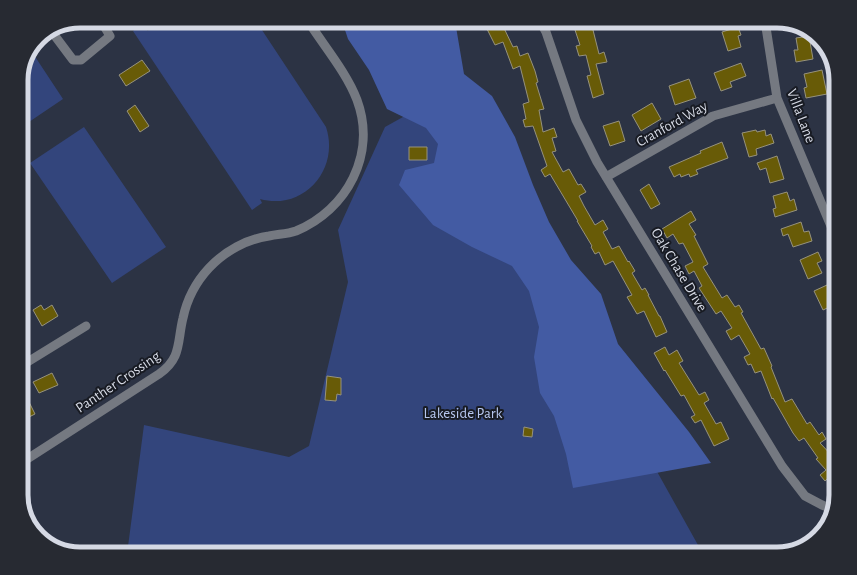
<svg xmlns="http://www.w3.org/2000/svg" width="857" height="575" font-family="'Alegreya Sans',sans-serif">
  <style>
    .green { fill: #33457c }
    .forest { fill: #435ba3 }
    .building { fill: #685b07; stroke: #96927d }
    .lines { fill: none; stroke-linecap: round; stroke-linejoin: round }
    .minor { stroke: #757981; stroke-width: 9 }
    .labels { text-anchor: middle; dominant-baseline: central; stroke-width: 4; stroke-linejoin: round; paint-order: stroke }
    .street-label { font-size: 15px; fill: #d5d9e4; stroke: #181b23 }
    .park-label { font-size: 15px; fill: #b6c6ee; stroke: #181b23 }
    .rim { fill: none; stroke: #d5d9e4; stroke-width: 5 }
  </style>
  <rect width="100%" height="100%" fill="#2c3344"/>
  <!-- green -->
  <path class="green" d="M150,21h106l70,106c14,42 -22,84 -66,72l2,4 -10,7 -119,-179 10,-7 5,7z
    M32,52l31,47 -40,27 -2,-3v-47z
    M446,93l257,461h-576l17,-129 145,32 20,-11 39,-164 -10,-52 47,-103z
    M84,127l82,120 -54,36 -82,-120z"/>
  <!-- forest -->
  <path class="forest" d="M342,21h113l9,53 28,22 23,41 18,48 16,37 22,38 30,34 17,50 71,88 22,31 -138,25 -7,-34 -12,-38 -14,-23 -6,-36 5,-30 -10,-36 -17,-25 -40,-19 -39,-22 -34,-40 6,-15 29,-7 4,-19 -12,-16 -39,-19 -18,-39 -21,-31z"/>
  <!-- building -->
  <path class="building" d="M493,21h20l-10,5 10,21 4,-1 3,10 8,-3 7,18 3,11 -2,1 8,26 -5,1 4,22 11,-4 3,9 -5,1 4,13 -4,1 11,20 6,-3 9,16 3,-1 5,8 -7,4 5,10 11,19 8,-5 5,9 -5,3 9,17 7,-3 9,16 1,-1 6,10 -3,2 10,17 3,-2 4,7h-1l11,21h1l7,16 -11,5 -12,-26 -7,3 -10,-17 5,-2 -19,-34 -8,4 -6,-13 -4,2 -4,-7 1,-1 -15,-25h1l-28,-47 -5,3 -4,-7 6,-4 -14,-40 -8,1 -2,-7 3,-1 -3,-15 6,-2 -9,-36 -7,3 -10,-27 -8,3 -10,-20z
    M572,21h13l1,3 5,-2 8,32 5,-2 3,10 -11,2 8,30 -11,4 -6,-22 4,-1 -5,-20 -7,1 -3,-10 4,-1z
    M738,27l3,8 -3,1 3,11 -13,4 -6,-19z
    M809,36l4,23 -17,3 -2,-12h4l-2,-12z
    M142,60l8,11 -24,15 -7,-11z
    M741,63l5,13 -16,6 2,5 -11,4 -7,-18z
    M822,70l5,24 -21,4 -2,-10 3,-1 -3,-13z
    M689,79l7,19 -21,7 -6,-19z
    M652,103l9,16 -20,12 -9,-16z
    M135,105l14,21 -9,6 -13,-21z
    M619,121l6,20 -15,5 -7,-20z
    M756,130l1,2 8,-2 1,6 5,-2 3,9 -18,6 1,6 -8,2 -7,-24z
    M722,142l6,16 -32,12 2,4 -8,3 -1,-3 -8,3 -1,-3 -6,3 -5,-10 32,-14 -1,-2z
    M409,147h18v13h-18z
    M777,156l7,23 -14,4 -4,-15 -6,2 -3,-7z
    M649,184l11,20 -9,5 -11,-19z
    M787,192l3,9 4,-2 3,11 -22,7 -2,-8 3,-1 -3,-12z
    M691,211l5,9 -7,4 7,11 -2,1 14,28 -5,3 19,31 5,-3 8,12 4,-2 4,7 -2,1 20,36 3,-1 8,18 -1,1 14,35 7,-3 15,25 3,-2 9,13 3,-3 4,7 -6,4 16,17v11l-11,10 -5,-6 6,-5 -10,-11 2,-1 -14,-20 -5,3 -6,-8 -20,-35 -1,1 -11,-28 -6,2 -4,-9 -3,1 -4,-8 6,-3 -11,-19 -8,5 -5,-9 6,-3 -11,-17 -5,3 -17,-26 3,-2 -8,-15 -5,3 -4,-8 8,-4 -10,-19 -4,1 -6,-10 -6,4 -5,-9z
    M801,222l3,10 5,-1 3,10 -19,6 -5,-13 -5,2 -2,-7z
    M818,252l4,9 -5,2 5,10 -14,6 -8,-19z
    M827,285l9,19 -13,6 -9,-19z
    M41,305l3,5 8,-5 6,11 -16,10 -9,-16z
    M665,347l4,8 8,-5 6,11 -4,2 20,32 6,-3 4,8 -5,3 12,21 5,-2 8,17 -15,7 -13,-26 -6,3 -4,-6 4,-2 -11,-20 -3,1 -16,-26 -1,1 -10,-18z
    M52,373l6,12 -19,8 -6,-11z
    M327,376l14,2v17l-4,-1 -1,7 -11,-1z
    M29,402l6,12 -14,7v-16z
    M524,427l9,2 -1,8 -9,-1z"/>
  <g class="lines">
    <!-- minor -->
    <path class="minor" d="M540,21l6,11 30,88 21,42 185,304 23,30 17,9 10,4
      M765,21l12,77 59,140
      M52,32l21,28h8l29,-24 -9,-15
      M606,177l107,-61 64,-18
      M21,366l65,-40
      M21,463l138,-89c23,-16 18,-32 24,-56 4,-19 13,-36 26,-50 16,-17 38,-29 60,-32 10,-2 18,-2 27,-5 51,-21 81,-77 61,-131 -10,-27 -33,-54 -49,-79"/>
  </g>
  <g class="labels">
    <!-- street labels -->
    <g class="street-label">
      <text transform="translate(801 116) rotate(69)">Villa Lane</text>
      <text transform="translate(672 124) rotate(-29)">Cranford Way</text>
      <text transform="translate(679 270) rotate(59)">Oak Chase Drive</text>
      <text transform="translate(118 382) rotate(-34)">Panther Crossing</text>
    </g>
    <!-- park labels -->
    <g class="park-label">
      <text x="463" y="413">Lakeside Park</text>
    </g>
  </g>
  <!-- crop -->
  <path d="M0 0H857V575H0ZM80 28H777A52 52 0 0 1 829 80V495A52 52 0 0 1 777 547H80A52 52 0 0 1 28 495V80A52 52 0 0 1 80 28Z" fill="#272a32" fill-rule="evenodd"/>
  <path class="rim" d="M80 28H777A52 52 0 0 1 829 80V495A52 52 0 0 1 777 547H80A52 52 0 0 1 28 495V80A52 52 0 0 1 80 28Z"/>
</svg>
